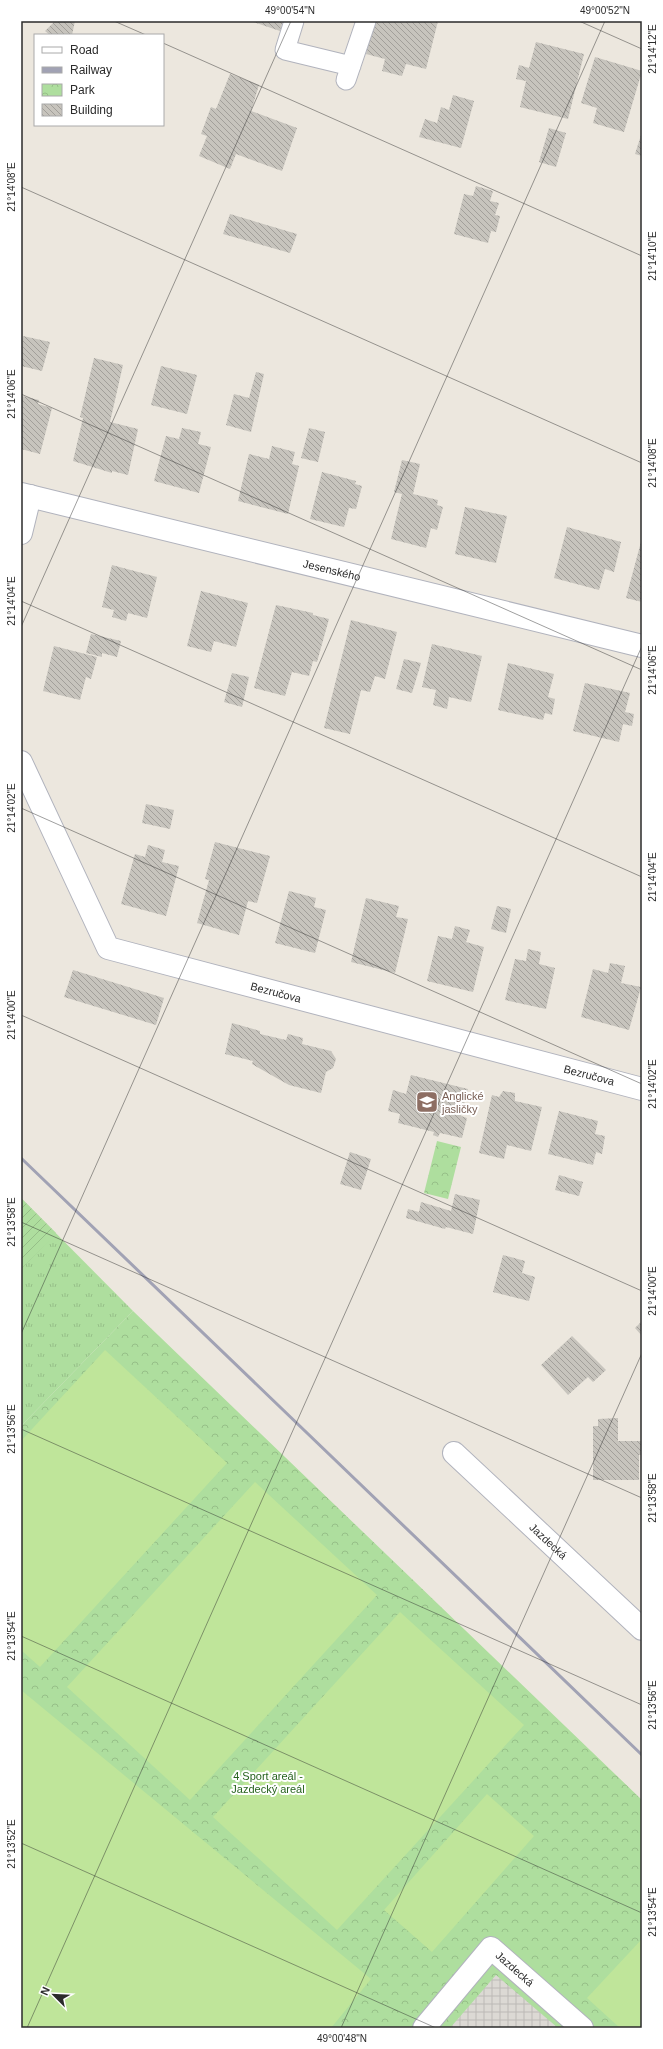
<svg xmlns="http://www.w3.org/2000/svg" width="663" height="2049" font-family="Helvetica,sans-serif">
  <style>
    .grass { fill: url(#grass-tufts) }
    .park { fill: url(#park-crowns) }
    .garden { fill: url(#garden-furrows) }
    .pitch { fill: #bfe59a }
    .plaza { fill: url(#plaza-grid) }
    .building { fill: url(#building-back-hatch) }
    .lines { fill: none; stroke-linecap: round; stroke-linejoin: round }
    .service-casing { stroke: #b1b3bd; stroke-width: 21 }
    .minor-casing { stroke: #b1b3bd; stroke-width: 24 }
    .service { stroke: #fff; stroke-width: 19 }
    .minor { stroke: #fff; stroke-width: 22 }
    .rail { stroke: #a1a2b4; stroke-width: 3 }
    .ticks { fill: none; stroke: #2b2b2b; stroke-width: 1; stroke-opacity: 0.45 }
    .labels { text-anchor: middle; dominant-baseline: central; stroke-width: 4; stroke-linejoin: round; paint-order: stroke }
    .street-label { font-size: 11px; fill: #2b2b2b; stroke: #fff }
    .education-label { font-size: 11px; fill: #785e54; stroke: #fff; text-anchor: start }
    .park-label { font-size: 11px; fill: #27631f; stroke: #fff }
    .neatline { fill: none; stroke: #2b2b2b; stroke-width: 1.5 }
    .ticks-label { font-size: 10px; text-anchor: middle; fill: #2b2b2b }
  </style>
  <defs>
    <pattern id="grass-tufts" width="24" height="20" patternUnits="userSpaceOnUse"><rect width="24" height="20" fill="#aede9e"/><path d="M3 7l-1-3M5 7V3M7 7l1-3M15 17l-1-3M17 17v-4M19 17l1-3" fill="none" stroke="#96bf88"/></pattern>
    <pattern id="park-crowns" width="20" height="18" patternUnits="userSpaceOnUse"><rect width="20" height="18" fill="#aede9e"/><path d="M2 6a3 3 0 1 1 6 0M12 15a3 3 0 1 1 6 0" fill="none" stroke="#96bf88"/></pattern>
    <pattern id="garden-furrows" width="10" height="10" patternUnits="userSpaceOnUse"><rect width="10" height="10" fill="#aede9e"/><path d="M-1 1l2-2M0 10L10 0M9 11l2-2" fill="none" stroke="#96bf88"/></pattern>
    <pattern id="plaza-grid" width="8" height="8" patternUnits="userSpaceOnUse"><rect width="8" height="8" fill="#dcd9d4"/><path d="M0 4h8M4 0v8" fill="none" stroke="#bdbab6"/></pattern>
    <pattern id="building-back-hatch" width="6" height="6" patternUnits="userSpaceOnUse"><rect width="6" height="6" fill="#c7c4bd"/><path d="M-1 5l2 2M0 0l6 6M5-1l2 2" fill="none" stroke="#a29f9a"/></pattern>
  </defs>
  <rect width="100%" height="100%" fill="#ece7de"/>
  <!-- grass -->
  <path class="grass" d="M21,1198l112,113 -112,115z"/>
  <!-- park -->
  <path class="park" d="M437,1141l24,6 -13,52 -24,-6z
    M133,1311l509,489v228h-621v-602z"/>
  <!-- garden -->
  <path class="garden" d="M21,1198l35,35 -35,36z"/>
  <!-- pitch -->
  <path class="pitch" d="M105,1350l122,113 -187,204 -19,-17v-209z
    M255,1482l122,113 -187,205 -123,-113z
    M400,1612l124,113 -187,205 -124,-113z
    M21,1690l350,289 -40,49h-310z
    M487,1794l47,42 -102,116 -48,-42z
    M642,1939v89h-22l-33,-30z"/>
  <!-- plaza -->
  <path class="plaza" d="M496,1975l62,53h-108z"/>
  <!-- building -->
  <path class="building" d="M55,21h20l-3,14h-22l-5,-4z
    M250,21h33l-3,10z
    M374,21h64l-12,48 -20,-5 -4,12 -20,-5 3,-12 -19,-5z
    M536,42l48,12 -16,65 -48,-12 6,-26 -10,-2 3,-14 10,3z
    M595,57l47,14 -18,61 -31,-9 4,-15 -16,-5z
    M230,74l29,11 -8,26 46,17 -15,43 -46,-17 -6,15 -31,-13 8,-20 -6,-2 10,-27 5,2z
    M453,95l21,6 -13,47 -42,-11 6,-18 12,4 4,-16 8,3z
    M549,128l17,5 -10,34 -17,-5z
    M642,132v24l-7,-2z
    M476,186l17,5 -3,10 9,2 -4,12 5,1 -4,16 -5,-1 -3,12 -34,-9 10,-40 9,2z
    M230,214l67,20 -7,19 -67,-19z
    M23,336l27,6 -8,29 -21,-5z
    M94,358l29,7 -13,57 28,7 -10,46 -16,-4v2l-39,-12 10,-43 -3,-1z
    M161,366l36,9 -10,39 -36,-9z
    M256,372l8,2 -13,58 -25,-7 8,-31 15,4z
    M22,396l17,4 -1,4 14,4 -12,46 -19,-5z
    M182,428l19,4 -3,12 13,3 -12,46 -45,-12 12,-45 13,3z
    M309,428l16,4 -7,30 -17,-4z
    M272,446l23,6 -3,12 7,2 -11,48 -50,-13 11,-47 20,5z
    M402,460l18,4 -7,30 25,6 -1,5 6,2 -6,23 -6,-2 -5,20 -35,-9 11,-45 -8,-2z
    M322,472l34,9 -1,3 7,2 -6,23 -7,-1 -5,19 -34,-8z
    M465,507l42,9 -11,47 -41,-9z
    M567,527l54,15 -7,30 -9,-3 -6,21 -45,-12z
    M642,538v64l-16,-4z
    M112,565l45,12 -10,41 -19,-5 -2,8 -14,-4 2,-7 -12,-3z
    M201,591l47,12 -12,44 -22,-6 -3,11 -24,-6z
    M276,605l37,8v2l16,4 -12,43 -4,-1 -4,15 -17,-4 -7,24 -31,-8z
    M351,620l46,12 -12,47 -10,-3 -5,16 -9,-2 -11,44 -26,-6z
    M91,634l30,7 -4,16 -15,-4v4l-16,-4z
    M432,644l50,12 -11,46 -22,-5 -2,12 -14,-4 3,-15 -14,-3z
    M54,646l43,11 -6,22 -5,-2 -6,23 -37,-9z
    M404,659l17,4 -9,30 -16,-4z
    M508,663l46,11 -6,23 7,2 -3,16 -7,-2 -2,7 -45,-10z
    M232,673l17,4 -7,30 -18,-5z
    M585,683l45,10 -5,19 9,2 -2,12 -9,-2 -4,18 -46,-11z
    M146,804l28,6 -4,19 -28,-6z
    M215,842l55,14 -13,47 -9,-2 -9,34 -42,-12 12,-43 -4,-1z
    M148,845l17,5 -3,12 17,4 -13,50 -45,-12 14,-50 10,3z
    M289,891l27,7 -2,9 12,3 -11,43 -40,-10z
    M366,898l33,8 -3,11 12,2 -13,54 -44,-11z
    M497,906l14,3 -5,24 -15,-4z
    M455,926l15,4 -4,12 18,5 -11,45 -46,-11 11,-45 14,3z
    M528,949l13,3 -2,12 16,4 -9,41 -41,-9 10,-41 11,2z
    M610,963l15,3 -4,17 20,4 -12,43 -48,-13 12,-48 15,4z
    M73,970l91,28 -8,27 -92,-28z
    M232,1023l28,8v3l26,6 2,-6 15,4 -1,6 29,7 5,8 -3,9 -7,4 -5,21 -32,-8 -37,-21 1,-3 -28,-7z
    M411,1075l57,14 -7,27 6,2 -5,20 -22,-5 -2,4 -5,-2 1,-3 -36,-9 2,-9 -12,-3 5,-21 13,4z
    M503,1091l12,2v8l27,6 -11,44 -24,-6 -3,14 -25,-6 13,-58 7,2z
    M559,1111l39,10 -3,13 10,2 -3,18 -6,-2 -3,13 -45,-11z
    M350,1152l21,7 -10,31 -21,-6z
    M559,1175l24,7 -4,14 -24,-6z
    M455,1194l25,6 -7,34 -27,-7 -1,2 -39,-11 2,-9 11,3 2,-10 30,9z
    M503,1255l22,6 -3,12 13,4 -6,24 -36,-9z
    M642,1321v15l-7,-8z
    M572,1336l34,34 -13,12 -5,-5 -20,18 -27,-30z
    M618,1418v23h24v14h-3v25h-46v-54h5v-7z"/>
  <g class="lines">
    <!-- service casing -->
    <g class="service-casing">
      <path id="service" d="M294,21l-9,29 66,16
        M346,80l20,-59"/>
    </g>
    <!-- minor casing -->
    <g class="minor-casing">
      <g id="minor">
        <path id="s1" d="M21,494l621,152"/>
        <path d="M21,533l9,-37"/>
        <path id="s2" d="M21,762l87,186 534,141"/>
        <path id="s3" d="M454,1453l188,176"/>
        <path id="s4" d="M424,2028l67,-80 91,80"/>
      </g>
    </g>
    <!-- service -->
    <use href="#service" class="service"/>
    <!-- minor -->
    <use href="#minor" class="minor"/>
    <!-- rail -->
    <path class="rail" d="M21,1158l621,597"/>
  </g>
  <!-- ticks -->
  <path class="ticks" d="M114,21l32,14M579,21l63,28M163,43l479,213M21,187l621,276M21,394l621,276M21,601l621,276M21,627l270,-606M21,808l621,276M21,1015l621,276M21,1222l621,276M21,1334l584,-1313M21,1429l621,276M21,1636l621,277M21,1843l415,185M27,2028l615,-1382M341,2028l301,-675"/>
  <!-- icons -->
  <defs>
    <g id="school-square" transform="scale(1.15)"><rect x="-9" y="-9" width="18" height="18" rx="4" fill="#8d6e63" stroke="#fff"/><path d="M0-5L7-2L0 1L-7-2ZM-4 1L0 2.5L4 1V4Q0 6-4 4Z" fill="#fff"/></g>
  </defs>
  <g fill-rule="evenodd">
    <use href="#school-square" x="427" y="1102"/>
  </g>
  <g class="labels">
    <!-- street labels -->
    <g class="street-label">
      <text stroke="none"><textPath href="#s1" startOffset="320">Jesenského</textPath></text>
      <text stroke="none"><textPath href="#s2" startOffset="379">Bezručova</textPath></text>
      <text stroke="none"><textPath href="#s2" startOffset="703">Bezručova</textPath></text>
      <text stroke="none"><textPath href="#s3" startOffset="129">Jazdecká</textPath></text>
      <text stroke="none"><textPath href="#s4" startOffset="136">Jazdecká</textPath></text>
    </g>
    <!-- education labels -->
    <g class="education-label">
      <text x="442" y="1096">Anglické<tspan x="442" dy="13">jasličky</tspan></text>
    </g>
    <!-- park labels -->
    <g class="park-label">
      <text x="268" y="1776">4 Sport areál -<tspan x="268" dy="13">Jazdecký areál</tspan></text>
    </g>
  </g>
  <!-- border -->
  <rect width="663" height="2049" fill="none" stroke="#ffffff" stroke-width="44"/>
  <!-- legend -->
  <rect x="34" y="34" width="130" height="92" fill="#ffffff" stroke="#aaaaaa"/>
  <rect x="42" y="47" width="20" height="6" fill="#ffffff" stroke="#aaaaaa"/>
  <text x="70" y="54" font-size="12" fill="#2b2b2b">Road</text>
  <rect x="42" y="67" width="20" height="6" fill="#a1a2b4" stroke="#aaaaaa"/>
  <text x="70" y="74" font-size="12" fill="#2b2b2b">Railway</text>
  <rect x="42" y="84" width="20" height="12" fill="url(#park-crowns)" stroke="#aaaaaa"/>
  <text x="70" y="94" font-size="12" fill="#2b2b2b">Park</text>
  <rect x="42" y="104" width="20" height="12" fill="url(#building-back-hatch)" stroke="#aaaaaa"/>
  <text x="70" y="114" font-size="12" fill="#2b2b2b">Building</text>
  <!-- north arrow -->
  <g transform="translate(54 1995) rotate(294)" stroke="#ffffff" stroke-width="3" paint-order="stroke">
  <path d="M0-3L7 15L0 10L-7 15Z" fill="#2b2b2b"/>
  <text y="-6" font-size="11" font-weight="bold" text-anchor="middle" fill="#2b2b2b">N</text>
  </g>
  <rect x="22" y="22" width="619" height="2005" class="neatline"/>
  <g class="ticks-label">
    <text x="290" y="14">49°00'54"N</text>
    <text x="605" y="14">49°00'52"N</text>
    <text transform="translate(652 49) rotate(-90)" y="4">21°14'12"E</text>
    <text transform="translate(11 187) rotate(-90)" y="4">21°14'08"E</text>
    <text transform="translate(652 256) rotate(-90)" y="4">21°14'10"E</text>
    <text transform="translate(11 394) rotate(-90)" y="4">21°14'06"E</text>
    <text transform="translate(652 463) rotate(-90)" y="4">21°14'08"E</text>
    <text transform="translate(11 601) rotate(-90)" y="4">21°14'04"E</text>
    <text transform="translate(652 670) rotate(-90)" y="4">21°14'06"E</text>
    <text transform="translate(11 808) rotate(-90)" y="4">21°14'02"E</text>
    <text transform="translate(652 877) rotate(-90)" y="4">21°14'04"E</text>
    <text transform="translate(11 1015) rotate(-90)" y="4">21°14'00"E</text>
    <text transform="translate(652 1084) rotate(-90)" y="4">21°14'02"E</text>
    <text transform="translate(11 1222) rotate(-90)" y="4">21°13'58"E</text>
    <text transform="translate(652 1291) rotate(-90)" y="4">21°14'00"E</text>
    <text transform="translate(11 1429) rotate(-90)" y="4">21°13'56"E</text>
    <text transform="translate(652 1498) rotate(-90)" y="4">21°13'58"E</text>
    <text transform="translate(11 1636) rotate(-90)" y="4">21°13'54"E</text>
    <text transform="translate(652 1705) rotate(-90)" y="4">21°13'56"E</text>
    <text transform="translate(11 1844) rotate(-90)" y="4">21°13'52"E</text>
    <text transform="translate(652 1912) rotate(-90)" y="4">21°13'54"E</text>
    <text x="342" y="2042">49°00'48"N</text>
  </g>
</svg>
